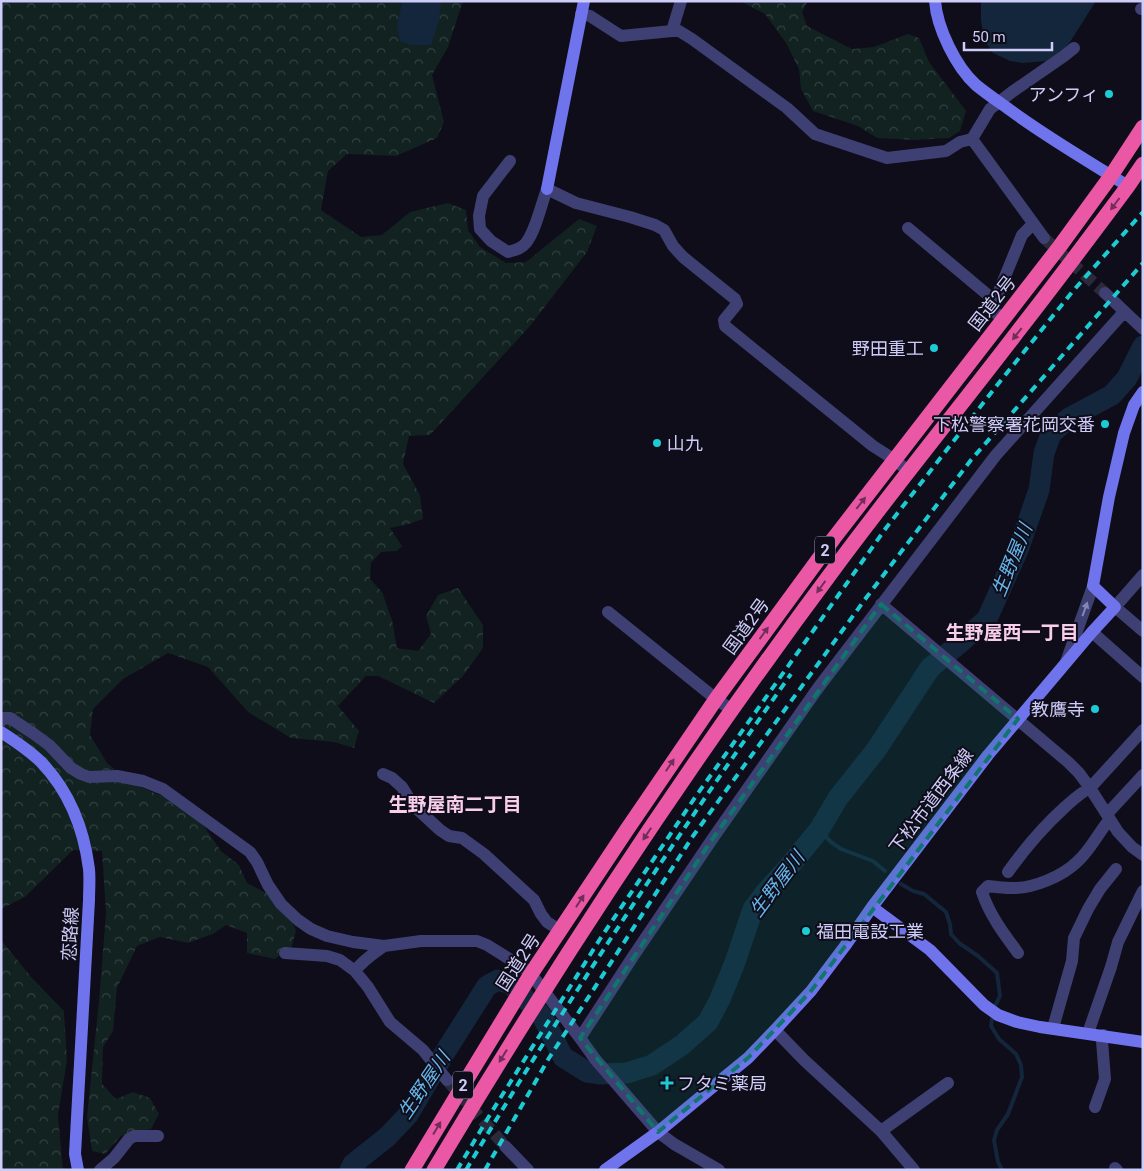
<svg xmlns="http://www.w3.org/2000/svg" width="1144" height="1171" font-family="Roboto,'Noto Sans JP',sans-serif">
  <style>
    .forest { fill: url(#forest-crowns) }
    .water { fill: #13263c }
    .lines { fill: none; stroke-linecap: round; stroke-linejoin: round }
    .stream { stroke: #13263c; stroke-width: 4 }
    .river { stroke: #13263c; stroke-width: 21 }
    .street-tunnel { stroke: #2b2a3a; stroke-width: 12; stroke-dasharray: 12 6; stroke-linecap: butt }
    .street { stroke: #3e3f72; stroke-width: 12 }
    .secondary { stroke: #6f73ec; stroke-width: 12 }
    .highway { stroke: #e957a5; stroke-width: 15 }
    .rail { stroke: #1cccd4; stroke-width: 4; stroke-dasharray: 8 6; stroke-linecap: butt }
    .oneway { fill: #712e58 }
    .oneway2 { fill: #8686b5 }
    .marked { fill: #0f766e; fill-opacity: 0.2; stroke: #0f766e; stroke-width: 4; stroke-dasharray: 10 6; stroke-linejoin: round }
    .poi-dot { fill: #1cccd4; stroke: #0e0d19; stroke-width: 2 }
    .labels { text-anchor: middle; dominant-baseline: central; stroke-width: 4; stroke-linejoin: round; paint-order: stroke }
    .shield { fill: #0e0d19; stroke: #9493b5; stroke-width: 1 }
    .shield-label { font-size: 16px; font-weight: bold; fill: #ceccf8 }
    .poi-label { font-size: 18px; fill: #ceccf8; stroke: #0e0d19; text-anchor: end }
    .street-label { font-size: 18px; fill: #ceccf8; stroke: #0e0d19 }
    .water-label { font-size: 19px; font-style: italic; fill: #67b5eb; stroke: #0e0d19 }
    .neighbourhood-label { font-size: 19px; font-weight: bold; fill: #f8ceeb; stroke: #0e0d19 }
  </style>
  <defs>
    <pattern id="forest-crowns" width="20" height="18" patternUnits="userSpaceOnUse" patternTransform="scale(1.25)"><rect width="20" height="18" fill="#112221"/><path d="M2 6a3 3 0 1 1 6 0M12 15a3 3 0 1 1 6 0" fill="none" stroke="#324142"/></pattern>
  </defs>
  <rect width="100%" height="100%" fill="#0e0d19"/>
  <!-- forest -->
  <path class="forest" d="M1,1h462l-15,46 -16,28 12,47 -7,16 -41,18 -49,-2 -19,17 -7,39 40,27 21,-2 28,-23 38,-9 18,7 2,20 12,17 26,16 20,-1 53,-43 18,7 -10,26 -57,74 -100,109 -21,1 -6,28 17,31 3,24 -14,5 -19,4 12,18 -5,5 -16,1 -10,11 -1,16 12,13 10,28 5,28 21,3 13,-17 -5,-18 12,-21 20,-7 25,37v23l-20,28 -29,27 -56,-27h-12l-28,30 21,25 -5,17 -20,-6 -43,-4 -43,-26 -40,-45 -40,-14 -45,26 -30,30 -3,26 17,28 26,21 46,19 24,22 18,26 18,14 8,18 27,14 17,23 5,10 -4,16 -17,13 -28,-6v-20l-21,-8 -13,9 -25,9 -28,-6 -23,9 -20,42 -4,43 -10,16 -1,37 14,15 17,-7 17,6 9,16 -8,15 -16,3 -14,4 -16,18 -13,-3 -5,-34 12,-116 7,-88 -4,-62 -29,-1 -48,47 -24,12z
    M740,1h68l-6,11 5,14 45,23 22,-2 34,-13 11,4 10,24 37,49 -6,20 -11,7 -34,2 -38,-2 -19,-12 -45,-15 -12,-22 -2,-20 -13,-26 -21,-29z
    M1,940l31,38 32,33 3,49 -9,55 5,55h-62z"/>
  <!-- water -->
  <path class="water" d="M402,1l39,1 -2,19 -8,24h-21l-10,-4 -3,-14z
    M981,1h115l-26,41 -10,12 -14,7 -23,2 -13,-2 -17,-8 -9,-14 -3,-18z"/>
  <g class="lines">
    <!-- stream -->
    <path class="stream" d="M819,830l12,12 10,7 32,12 12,10
      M901,884l12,7 11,3 22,18 4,12 1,10 8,9 19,13 19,17 3,23 -4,8
      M992,1019l-1,7 8,13 17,15 5,11 1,12 -14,37 -11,16 -3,10 4,22 4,8"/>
    <!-- river -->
    <path class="river" d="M350,1170l3,-6 34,-27 21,-22 39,-66 40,-63 11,-6 13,4 31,32 21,41 24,15 14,2 26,-1 25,-8 30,-20 26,-23 12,-23 14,-34 19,-56 12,-16 27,-30 27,-33 19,-32 38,-48 54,-82 30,-25 27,-24 31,-69 21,-60 5,-37 7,-19 18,-16 43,-23 15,-17 16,-32"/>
    <!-- street-tunnel -->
    <path class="street-tunnel" d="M1044,238l61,55
      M447,1080l58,66"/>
    <!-- street -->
    <path class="street" d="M1141,9h2
      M581,14l9,2 31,20 51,-5h7l13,8 95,69 28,26 72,24 59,-7 14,-9 12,-3
      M672,31l9,-30
      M972,139l18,-30 22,-17 52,-36 10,-8
      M972,139l72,99
      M510,161l-27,35 -4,20 1,13 11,12 17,11c7,-2 13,-3 18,-9 10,-13 15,-38 21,-54l29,14 54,14 25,8 9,5 9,16 10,11 52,42 2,5 -13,16 1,6 148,120 22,14 14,12
      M908,228l87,73
      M1105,293l38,36
      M1003,319l-11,-9 3,-9 27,-66 11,-11
      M1143,575l-28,32 28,24
      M881,604l187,158 11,11 11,15 28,44 14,15 11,8
      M608,612l108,87 16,11
      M1092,632l51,45
      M1066,662l27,-76
      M1,721l2,-3h7l24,16 15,11 22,23 10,6 8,3 28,-1 26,5 20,8 87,63 7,10 11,23 13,19 17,16 13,9 16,7 26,6 31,4 37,-5h56l10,4 35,22 9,7 49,64 15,21 63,73 16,12 45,26
      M383,774l9,4 10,9 11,18 27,25 9,6 13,2 22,16 50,46 7,14 6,8 14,9
      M1107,814l36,-39
      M1008,872c17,-24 35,-45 57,-65 8,-7 15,-14 25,-19l53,-58
      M285,953l42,3 13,4 15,11 13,16 22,35 33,28 24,30
      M1018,953c-14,-19 -29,-39 -36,-61l6,-6c8,1 16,2 23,2 22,1 52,-12 67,-27 11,-10 19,-25 28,-37l4,-4
      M355,971c8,-11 18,-17 29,-25
      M1053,1028l19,-67 2,-23 14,-29 12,-20 16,-20
      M775,1030l29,30 77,71 33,39
      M1088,1033l23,-66 7,-25 25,-51
      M580,1038l52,-80 81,-120 105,-150 178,-233 128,-143
      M1095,1107l10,-28 -3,-38 1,-6
      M881,1131l67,-48
      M505,1146l23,24
      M1115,1168l2,2
      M100,1170l14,-12 15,-19 5,-3h24"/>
    <!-- secondary -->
    <path class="secondary" d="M935,1c2,27 21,66 41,84 11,9 23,17 34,25 38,28 78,51 118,76
      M547,189l37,-188
      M1,732c14,9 28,18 40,30 28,29 43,68 48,107 1,11 0,21 0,31l-14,254 3,16
      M872,907l58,43 54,55 14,10 19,7 23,5 103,15
      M605,1170l53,-38 57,-47 33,-27 27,-28 36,-39 34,-45 27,-39 116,-152 104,-123 23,-25 -22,-21 16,-89 15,-64 10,-28 9,-13"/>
    <!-- highway -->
    <path class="highway" d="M412,1170l44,-73 75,-123 95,-143 90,-132 118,-161 226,-292 51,-70 32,-49
      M434,1170c124,-208 258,-411 403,-605 60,-81 124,-159 185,-239 36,-46 71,-93 106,-140l15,-22"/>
    <!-- rail -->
    <path class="rail" d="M457,1170l34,-57 109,-174 96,-143 190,-268 112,-144 75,-93 70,-79
      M466,1170c101,-170 211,-334 325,-496
      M485,1170l64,-112 144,-222 173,-238 105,-138 172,-197"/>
  </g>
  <!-- one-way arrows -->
  <defs><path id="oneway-solid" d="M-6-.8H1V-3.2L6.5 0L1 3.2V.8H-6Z" transform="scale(1.25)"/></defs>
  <g class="oneway">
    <use href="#oneway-solid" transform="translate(1115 204) rotate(127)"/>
    <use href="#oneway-solid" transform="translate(1017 334) rotate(128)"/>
    <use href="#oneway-solid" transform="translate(861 503) rotate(-52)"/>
    <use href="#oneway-solid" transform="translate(821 587) rotate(126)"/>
    <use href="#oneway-solid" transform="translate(764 633) rotate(-54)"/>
    <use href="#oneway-solid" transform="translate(670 765) rotate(-56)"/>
    <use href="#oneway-solid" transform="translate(647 834) rotate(124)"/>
    <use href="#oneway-solid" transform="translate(580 901) rotate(-57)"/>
    <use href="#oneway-solid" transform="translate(503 1056) rotate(122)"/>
    <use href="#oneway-solid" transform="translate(437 1128) rotate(-59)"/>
  </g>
  <use class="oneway2" href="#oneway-solid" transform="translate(1085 609) rotate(-70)"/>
  <!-- marked area -->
  <path class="marked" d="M881,604l137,115 -207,272 -63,67 -90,74 -78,-94 133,-200z"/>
  <!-- markers -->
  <g class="poi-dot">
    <circle cx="1109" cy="94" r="5"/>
    <circle cx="934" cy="348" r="5"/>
    <circle cx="1105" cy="424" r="5"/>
    <circle cx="657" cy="443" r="5"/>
    <circle cx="1095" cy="709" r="5"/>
    <circle cx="806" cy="931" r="5"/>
    <path d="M664.5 1075.5h5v5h5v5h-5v5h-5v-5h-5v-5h5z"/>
  </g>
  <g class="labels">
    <!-- shield labels -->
    <g class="shield">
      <rect x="815" y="536.5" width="20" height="27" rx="4"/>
      <rect x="453" y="1071.5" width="20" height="27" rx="4"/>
    </g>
    <g class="shield-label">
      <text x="825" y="550">2</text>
      <text x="463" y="1085">2</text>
    </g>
    <!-- poi labels -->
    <g class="poi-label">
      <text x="1099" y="94">アンフィ</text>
      <text x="924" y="348">野田重工</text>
      <text x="1095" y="424">下松警察署花岡交番</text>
      <text x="667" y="443" text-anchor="start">山九</text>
      <text x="1085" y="709">教鷹寺</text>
      <text x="816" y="931" text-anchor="start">福田電設工業</text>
      <text x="677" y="1083" text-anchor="start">フタミ薬局</text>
    </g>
    <!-- street labels -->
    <g class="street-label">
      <text transform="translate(992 303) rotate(-52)">国道2号</text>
      <text transform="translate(746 626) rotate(-54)">国道2号</text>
      <text transform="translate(931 801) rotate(-53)">下松市道西条線</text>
      <text transform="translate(70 934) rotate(-87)">恋路線</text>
      <text transform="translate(518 962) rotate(-57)">国道2号</text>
    </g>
    <!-- water labels -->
    <g class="water-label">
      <text transform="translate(1012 560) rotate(-68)">生野屋川</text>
      <text transform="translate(777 884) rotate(-53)">生野屋川</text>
      <text transform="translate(424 1085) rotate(-56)">生野屋川</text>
    </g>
    <!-- neighbourhood labels -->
    <g class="neighbourhood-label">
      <text x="1012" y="632">生野屋西一丁目</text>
      <text x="455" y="804">生野屋南二丁目</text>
    </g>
  </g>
  <!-- border -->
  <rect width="1144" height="1171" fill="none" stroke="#ceccf8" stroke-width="5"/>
  <!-- scale -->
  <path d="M964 42v8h88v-8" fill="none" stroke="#ceccf8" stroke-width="2.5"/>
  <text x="972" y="42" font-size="15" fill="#ceccf8" stroke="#0e0d19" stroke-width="4" paint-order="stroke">50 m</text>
</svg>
